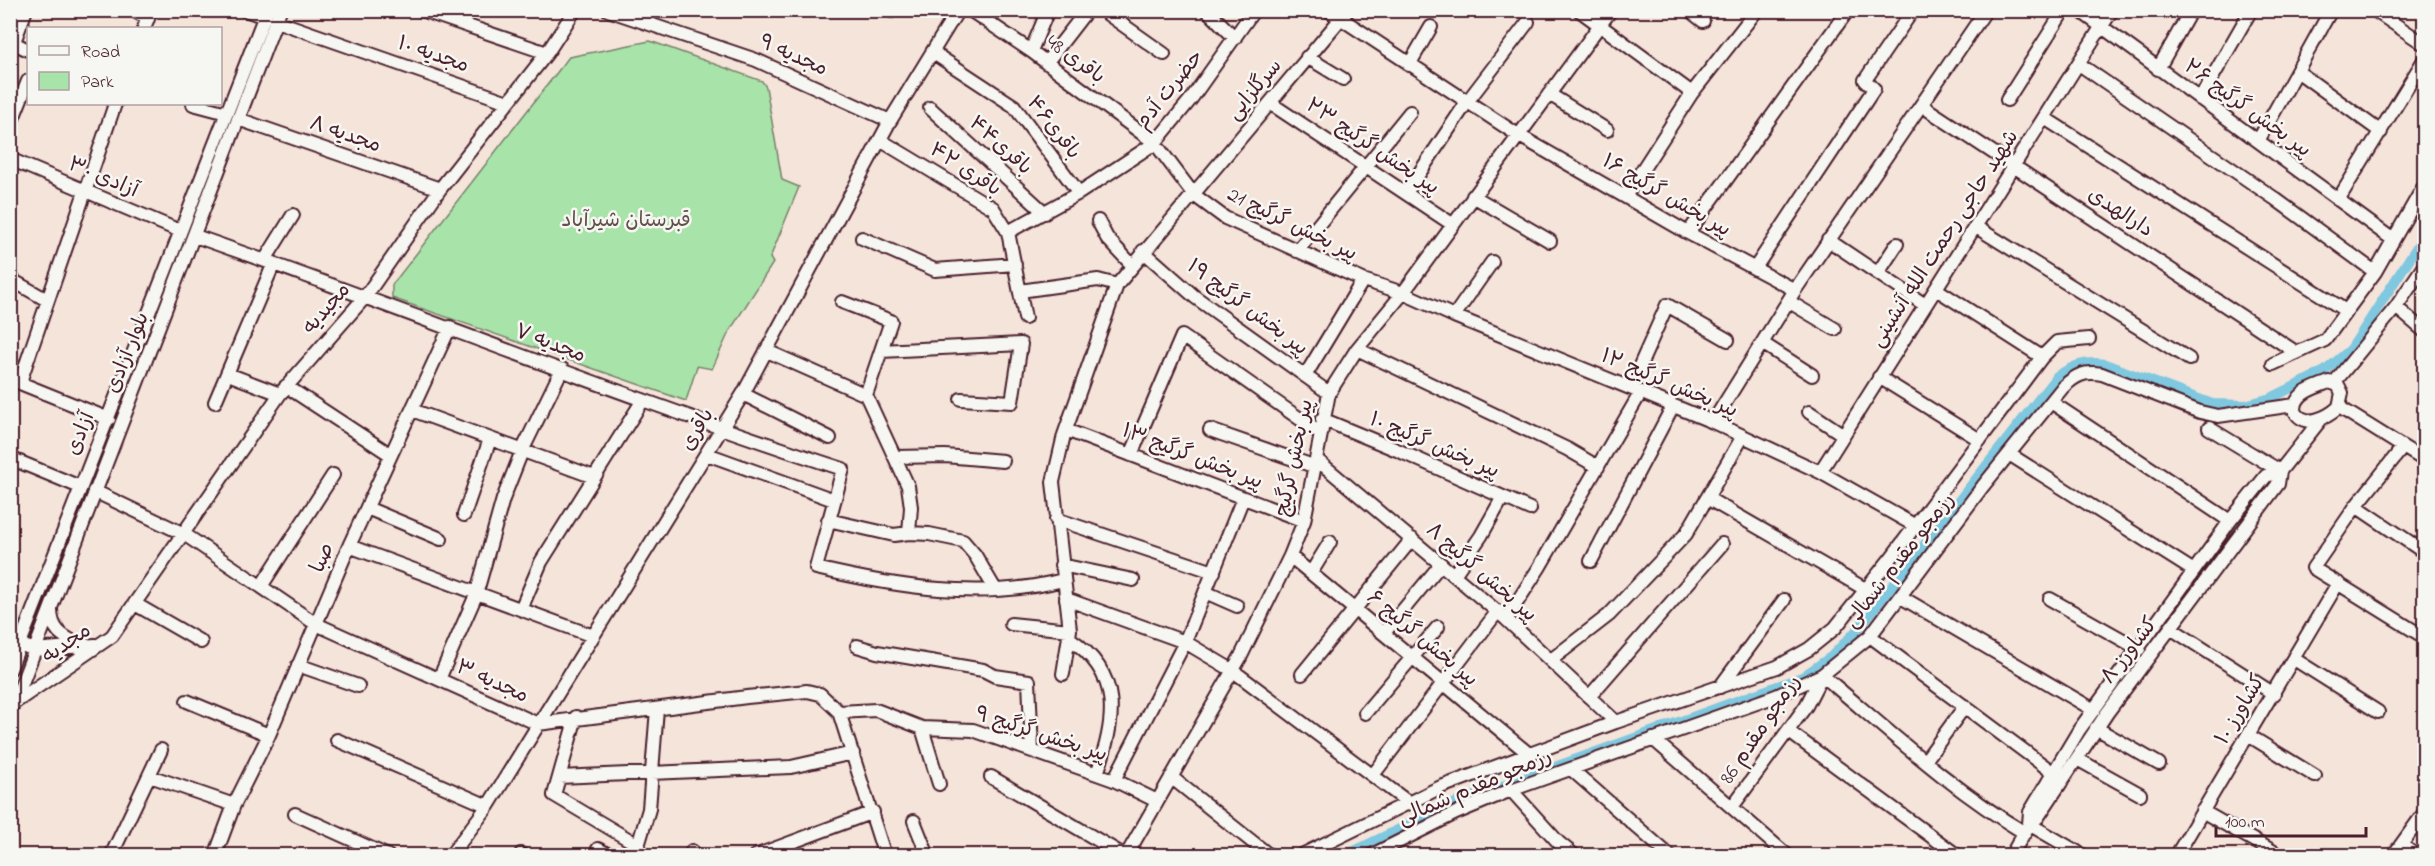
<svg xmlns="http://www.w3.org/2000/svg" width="2435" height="866" font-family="'Indie Flower','Playpen Sans Arabic',sans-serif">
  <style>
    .green { fill: #a8e3a9; stroke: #79816a; stroke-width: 1.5 }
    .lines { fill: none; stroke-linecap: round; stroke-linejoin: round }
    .canal { stroke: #7fc8df; stroke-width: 10 }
    .minor-casing { stroke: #4a1f2b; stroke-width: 16 }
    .minor { stroke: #f6f6f2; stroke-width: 12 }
    .labels { text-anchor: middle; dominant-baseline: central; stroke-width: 5; stroke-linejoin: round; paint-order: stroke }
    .street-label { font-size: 21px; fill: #4a1f2b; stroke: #f6f6f2 }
    .park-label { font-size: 21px; fill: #62504a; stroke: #f6f6f2 }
  </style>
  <rect width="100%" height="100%" fill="#f4e4da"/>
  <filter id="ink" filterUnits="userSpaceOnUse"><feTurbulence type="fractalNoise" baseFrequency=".0167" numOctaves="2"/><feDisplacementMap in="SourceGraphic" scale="12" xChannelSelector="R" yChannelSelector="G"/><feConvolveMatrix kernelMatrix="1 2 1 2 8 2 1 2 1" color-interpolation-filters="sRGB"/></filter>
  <g filter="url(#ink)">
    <!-- green -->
    <path class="green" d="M650,41l112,40 4,6 16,93 17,7 -29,71 3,5 -44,69 -17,37 -15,-3 -11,35 -294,-103v-13l177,-228z"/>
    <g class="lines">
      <!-- canal -->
      <path class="canal" d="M1344,856l101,-49 357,-130 30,-21 26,-27 199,-253c17,-11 28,-15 48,-12l107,40 33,1 26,-7 54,-27 26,-22 73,-113"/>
      <!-- minor casing -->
      <g class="minor-casing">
        <path id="minor" d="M133,10l15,9
          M245,10l20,7
          M421,10l126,43
          M608,10l148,50 134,61
          M890,10l2,1
          M970,10l61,41 124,92 39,52 31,23 138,62 40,13 51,23 259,106 107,50 94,53
          M1102,10l62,44
          M1207,10l28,28
          M1328,10l190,125 170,98 107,57
          M1579,10l113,83
          M1689,10l14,11
          M2079,10l313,229
          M2374,10l50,34
          M276,21l232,81
          M144,28l7,-18
          M10,41l18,9
          M14,42l12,-32
          M1031,51l17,-41
          M932,52l82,54 65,87
          M1307,57l36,22
          M1046,63l41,-53
          M2079,64l195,134 101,74
          M1409,65l22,-38
          M2158,69l33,-59
          M2297,71l84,61
          M1549,94l58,36
          M2200,99l51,-89
          M2007,100l57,-90
          M1270,103l182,121
          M193,104l34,9
          M1921,105l376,248
          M930,108l115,105
          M238,119l202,70
          M2046,119l300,192
          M10,126l18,-45
          M880,140l113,68 15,24 17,86
          M2258,141l73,-131
          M10,159l170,72
          M1406,193l61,-91 61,-80
          M1626,195l66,-102 65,-83
          M1473,196l77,45
          M2338,200l86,-140
          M1098,221l9,17 25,27
          M1976,227l213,132
          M1008,232l71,-39 76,-50 36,-44 63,-89
          M1688,233l160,-223
          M195,236c217,76 429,162 648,233l-27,99c80,19 166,33 247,12
          M862,238l73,32 80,-6
          M1828,240l97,65
          M1143,251l52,46 134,96
          M1297,251l113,-139
          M265,260l28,-45
          M1755,268l119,-179 -9,-9 48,-70
          M1878,273l19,-29
          M10,279l37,21
          M1936,289l106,68
          M1020,291l78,-11 19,5
          M1788,301l47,28
          M842,302l49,19 -25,74 42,91 3,21 -2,26
          M2396,307l28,24
          M1454,316l38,-54
          M1762,343l50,32
          M1357,349l210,100 31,18
          M767,351l99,44
          M881,351l140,-7 -9,58 -51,-3
          M2273,364l52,-24 50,-68 49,-86
          M228,374l52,20
          M1305,376l58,-96
          M1879,377l101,63
          M10,379l99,40
          M20,382l95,-278
          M2329,382l9,3 4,8 -3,14c-12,11 -35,22 -44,4 -1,-19 20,-23 34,-29z
          M2334,383l62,-76 28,-41
          M286,386l105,69
          M1630,388l37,-83 61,35
          M743,394l87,44
          M215,402l59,-139
          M2051,402l179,119
          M2339,407l85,53
          M412,410l182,67
          M1809,412l33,22
          M1322,419l75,31 133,59
          M1713,422l82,-132 191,-280
          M2209,428l71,43
          M1066,430l238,91
          M1210,430l106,37
          M2403,447l-47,59 -43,62 111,69
          M707,454l127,46
          M2009,454l185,117
          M1131,455l51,-119 138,97
          M896,457l49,-1 58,5
          M10,458l70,29
          M1316,459l190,160 110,103
          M1820,472l292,-462
          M94,491l90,43 132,90 222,100 209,-27 60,-6 13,3 19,18 46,144
          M1707,498l158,91
          M2356,506l68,46
          M367,508l74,31
          M464,515l26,-76
          M1056,519l158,53
          M828,520l66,15 15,-2 20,1 34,7 12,14 20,34
          M349,546l244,90
          M1290,556l239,198
          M1591,561l82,-155
          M1061,565l72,15
          M1311,573l19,-31
          M1454,575l27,-39 22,-39
          M262,585l71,-110
          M1205,592l32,14
          M1901,597l193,113
          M1066,599l119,43 47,28 177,133
          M2050,599l89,50
          M135,604l66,38
          M51,609c0,23 13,28 32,38
          M521,609l20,-47 102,-162
          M1506,619l33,-51 102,-176
          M1011,624l59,6
          M2172,629l102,65
          M1384,633l57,-69
          M1870,636l189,141
          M1069,638c55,37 46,82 28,136
          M857,646l20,6 106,18 12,6 34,5 3,70
          M27,647l7,3 61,-5
          M2294,659l84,53
          M1551,660l58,-45 77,-81 57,-98
          M298,665l60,21
          M10,669l257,-659
          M1063,674l7,-44 -17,-148 11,-47 53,-150 231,-275
          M1302,674l110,-135
          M439,679l37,-84 27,-96 19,-48 40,-82
          M1720,687l64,-87
          M1589,697l133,-153
          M187,701l82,34
          M14,703l98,-67 168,-242 85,-97 75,-108 107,-136 28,-43
          M14,704l266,-694
          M839,712l37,-2 46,18 51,2 141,50 43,21
          M1365,713l73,-86
          M576,717l-22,78 84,50
          M922,728l17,56
          M2096,728l63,36
          M1788,731l170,125
          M2248,735l67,41
          M1653,739l135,117
          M337,740l151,66
          M2077,759l63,35
          M1925,761l40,-55
          M1571,769l99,87
          M1373,775l125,-164
          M150,776l84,29
          M559,777l232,-10 62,-14
          M991,777l134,79
          M1171,777l99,79
          M1114,780l71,-138 58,-144
          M1511,790l48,53 16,13
          M1732,807l74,-101 16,-31c66,55 129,114 203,158
          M2202,811l72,41
          M295,814l93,42
          M914,821l14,35
          M2029,824l1,-12 49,-82 151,-209 36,-45 14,-5 42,-53
          M2029,824l55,32
          M2401,845l16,11
          M598,849l13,7
          M521,854l2,2
          M111,856l50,-106
          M215,856l19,-51 35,-70 80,-189 101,-219
          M450,856l38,-50 255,-412 147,-273 68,-111
          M635,856l14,-47 8,-100
          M691,856l1,-5
          M755,856l118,-44
          M1126,856l115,-200 49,-100 14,-35 25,-128 28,-44 46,-56 208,-283
          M1300,856l141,-69 175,-65 161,-55 32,-18 26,-21 56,-70 151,-201 15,-15 32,-3
          M1370,856l86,-43 55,-23 265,-94 46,-21 48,-39 113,-150 80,-99c13,-12 21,-16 39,-13l98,38 18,4 77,-11
          M2011,856l18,-32 9,-7 69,-104 171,-229 2,-13
          M2176,856l162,-273
          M2393,856l31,-43"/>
      </g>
      <!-- minor -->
      <use href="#minor" class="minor"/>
    </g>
  </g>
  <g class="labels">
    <!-- street labels -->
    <g class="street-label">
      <text transform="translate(433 55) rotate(19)">مجدیه ۱۰</text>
      <text transform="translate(793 56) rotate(24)">مجدیه ۹</text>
      <text transform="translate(1075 60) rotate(36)">باقری 48</text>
      <text transform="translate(1170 90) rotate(-51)">حضرت آدم</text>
      <text transform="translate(1255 90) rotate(-50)">سرگلزایی</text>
      <text transform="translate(2247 109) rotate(36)">پیر بخش گرگیج ۲۶</text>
      <text transform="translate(1053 128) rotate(52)">باقری۴۶</text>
      <text transform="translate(345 135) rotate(19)">مجدیه ۸</text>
      <text transform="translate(1000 146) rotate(42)">باقری۴۴</text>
      <text transform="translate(1372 147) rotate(34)">پیر بخش گرگیج ۲۳</text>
      <text transform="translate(965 170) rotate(33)">باقری ۴۲</text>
      <text transform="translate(103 178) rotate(23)">آزادی ۳۰</text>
      <text transform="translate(1666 196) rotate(30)">پیر بخش گرگیج ۱۶</text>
      <text transform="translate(2120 213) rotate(33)">دارالهدی</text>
      <text transform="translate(1292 225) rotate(26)">پیر بخش گرگیج 21</text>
      <text transform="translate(1945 239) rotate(-57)">شهید حاجی رحمت الله آنشینی</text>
      <text transform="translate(1247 308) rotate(37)">پیر بخش گرگیج ۱۹</text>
      <text transform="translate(327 309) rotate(-49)">مجیدیه</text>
      <text transform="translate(550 344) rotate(21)">مجدیه ۷</text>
      <text transform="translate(128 353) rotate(-68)">بلوار آزادی</text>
      <text transform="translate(1669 384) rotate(23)">پیر بخش گرگیج ۱۲</text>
      <text transform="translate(698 430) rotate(-59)">باقری</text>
      <text transform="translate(81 434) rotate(-68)">آزادی</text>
      <text transform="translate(1434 446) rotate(23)">پیر بخش گرگیج ۱۰</text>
      <text transform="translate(1192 457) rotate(21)">پیر بخش گرگیج ۱۳</text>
      <text transform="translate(1295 458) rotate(-78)">پیر بخش گرگیج</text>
      <text transform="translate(323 558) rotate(-67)">صبا</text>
      <text transform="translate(1900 561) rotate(-52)">رزمجو مقدم شمالی</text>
      <text transform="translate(1481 573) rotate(41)">پیر بخش گرگیج ۸</text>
      <text transform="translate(1422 639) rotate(40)">پیر بخش گرگیج ۶</text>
      <text transform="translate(67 644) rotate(-35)">مجدیه</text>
      <text transform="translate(2130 651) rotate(-52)">کشاورز ۸</text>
      <text transform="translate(492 682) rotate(24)">مجدیه ۳</text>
      <text transform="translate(2241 710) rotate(-59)">کشاورز ۱۰</text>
      <text transform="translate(1761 730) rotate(-56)">رزمجو مقدم 86</text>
      <text transform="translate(1041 735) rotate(18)">پیر بخش گرگیج ۹</text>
      <text transform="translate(1475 788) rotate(-23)">رزمجو مقدم شمالی</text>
    </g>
    <!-- park labels -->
    <g class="park-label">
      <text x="626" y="221">قبرستان شیرآباد</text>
    </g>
  </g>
  <!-- margin -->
  <rect width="2435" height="866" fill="none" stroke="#f6f6f2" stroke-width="36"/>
  <rect x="18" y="18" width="2399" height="830" fill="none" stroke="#4a1f2b" stroke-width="2" filter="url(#ink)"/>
  <!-- legend -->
  <rect x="27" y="27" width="195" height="78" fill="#f6f6f2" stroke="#b1a0a2" stroke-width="1.5"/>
  <rect x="39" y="46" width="30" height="9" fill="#f6f6f2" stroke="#b1a0a2" stroke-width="1.5"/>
  <text x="81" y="57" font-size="18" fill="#4a1f2b">Road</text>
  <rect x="39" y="72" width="30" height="18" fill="#a8e3a9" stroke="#b1a0a2" stroke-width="1.5"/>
  <text x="81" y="87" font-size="18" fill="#4a1f2b">Park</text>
  <!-- scale -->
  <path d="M2216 827v9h150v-9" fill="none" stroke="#4a1f2b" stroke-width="3"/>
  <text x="2225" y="827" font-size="18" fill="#4a1f2b" stroke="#f6f6f2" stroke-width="4.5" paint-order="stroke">100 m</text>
</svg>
